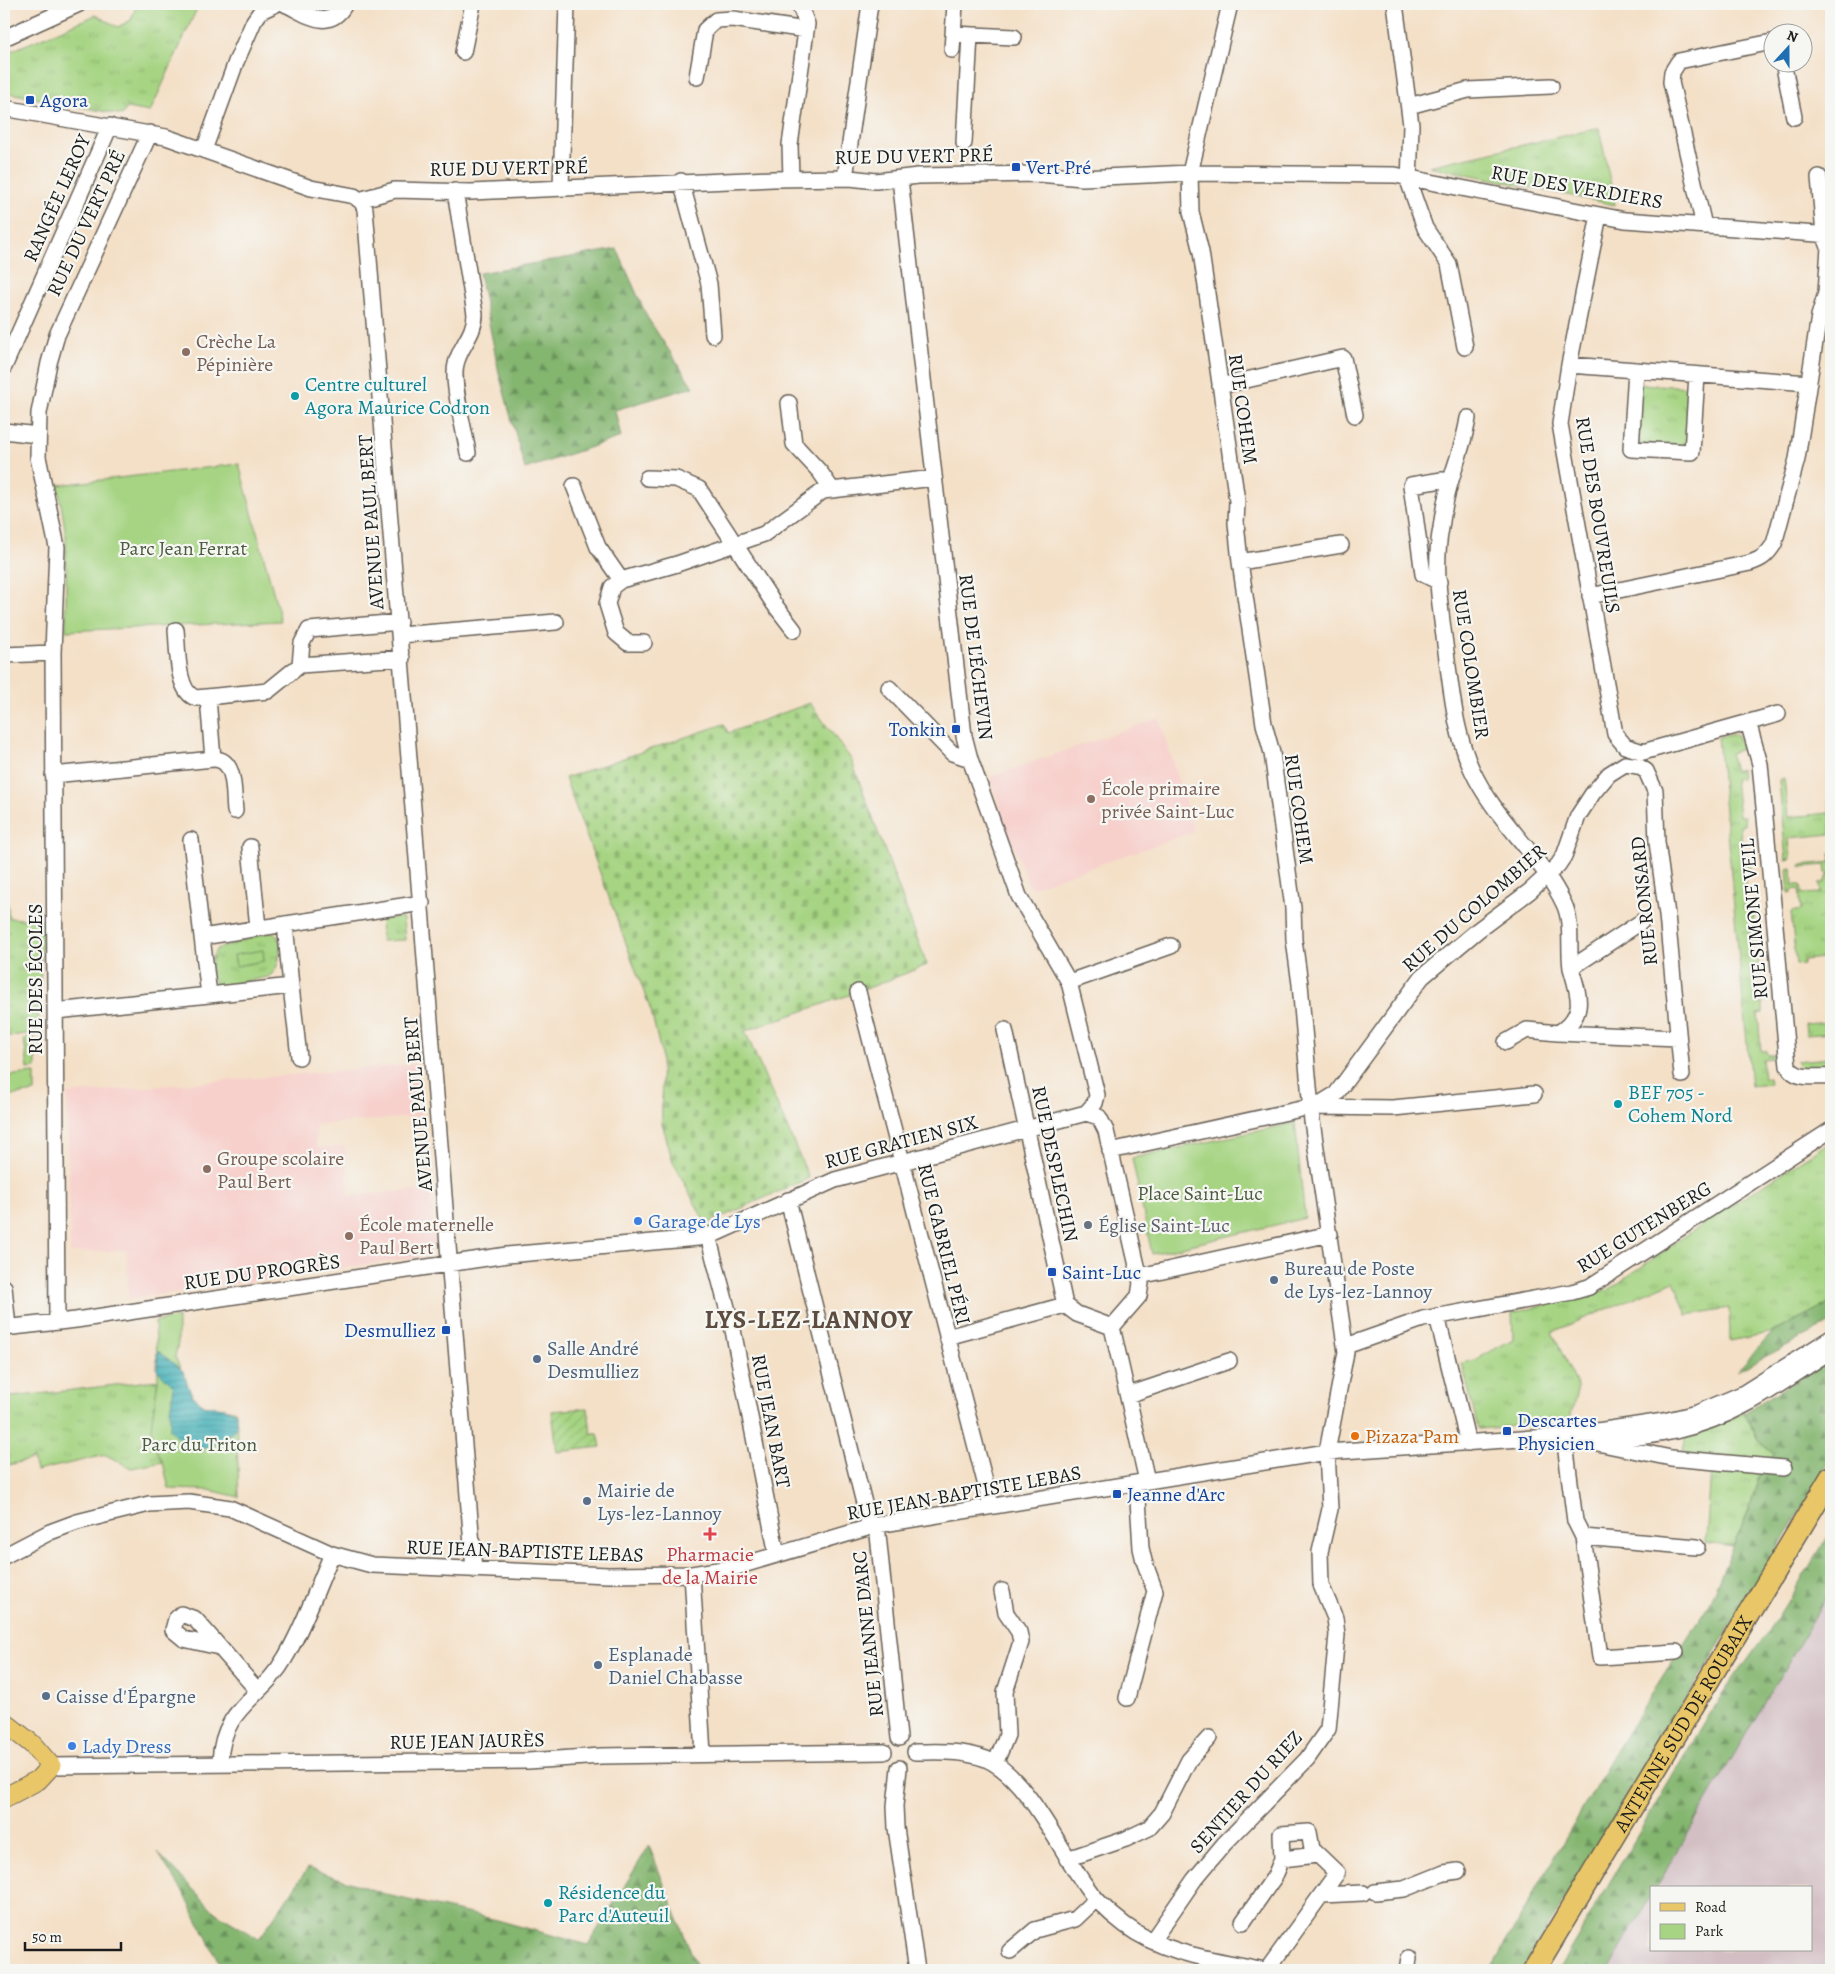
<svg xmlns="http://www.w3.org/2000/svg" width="1835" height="1974" font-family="Alegreya,serif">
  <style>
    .built { fill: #f7d0cc }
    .industrial { fill: #d2bec3 }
    .grass { fill: url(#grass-tufts); stroke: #61784f }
    .forest { fill: url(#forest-firs); stroke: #506946 }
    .cemetery { fill: url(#cemetery-stones); stroke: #61784f }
    .park { fill: #a6d482; stroke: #61784f }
    .garden { fill: url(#garden-furrows); stroke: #61784f }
    .water { fill: url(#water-rules); stroke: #2c6569 }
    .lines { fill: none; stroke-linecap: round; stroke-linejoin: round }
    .minor-casing { stroke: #686158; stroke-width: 18 }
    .major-casing { stroke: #686158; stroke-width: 21 }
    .highway-casing { stroke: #686158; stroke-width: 24 }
    .minor { stroke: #fff; stroke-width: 15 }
    .major { stroke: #e9c769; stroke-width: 19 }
    .highway { stroke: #e9c769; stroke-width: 21 }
    .transit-dot { fill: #1a4fb4; stroke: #f6f6f2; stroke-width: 2 }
    .education-dot { fill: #8d6e63; stroke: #f6f6f2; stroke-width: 2 }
    .culture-dot { fill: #0f9aa8; stroke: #f6f6f2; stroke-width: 2 }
    .shop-dot { fill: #3f7fe0; stroke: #f6f6f2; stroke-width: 2 }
    .worship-dot { fill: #6b7280; stroke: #f6f6f2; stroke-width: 2 }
    .service-dot { fill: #5c6f8a; stroke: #f6f6f2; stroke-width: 2 }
    .food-dot { fill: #e8710a; stroke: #f6f6f2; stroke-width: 2 }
    .health-dot { fill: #e0444e; stroke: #f6f6f2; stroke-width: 2 }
    .labels { text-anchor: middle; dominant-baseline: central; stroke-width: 4.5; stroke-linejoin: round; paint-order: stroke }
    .transit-label { font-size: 20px; fill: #164399; stroke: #f6f6f2; text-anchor: start }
    .street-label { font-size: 20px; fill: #1c1c1c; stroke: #f6f6f2 }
    .education-label { font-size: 20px; fill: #785e54; stroke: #f6f6f2; text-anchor: start }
    .culture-label { font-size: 20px; fill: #0d838f; stroke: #f6f6f2; text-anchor: start }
    .park-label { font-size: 20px; fill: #4c5c40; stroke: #f6f6f2 }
    .shop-label { font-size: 20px; fill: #366cbe; stroke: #f6f6f2; text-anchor: start }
    .worship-label { font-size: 20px; fill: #5b616d; stroke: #f6f6f2; text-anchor: start }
    .service-label { font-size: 20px; fill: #4e5e75; stroke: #f6f6f2; text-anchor: start }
    .food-label { font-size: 20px; fill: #c56008; stroke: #f6f6f2; text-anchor: start }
    .health-label { font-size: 20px; fill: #be3a42; stroke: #f6f6f2 }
    .district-label { font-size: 25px; font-weight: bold; letter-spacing: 1px; fill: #5d4c3f; stroke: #f6f6f2 }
  </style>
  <defs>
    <pattern id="grass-tufts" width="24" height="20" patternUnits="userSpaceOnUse" patternTransform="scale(1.25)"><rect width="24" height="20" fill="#a6d482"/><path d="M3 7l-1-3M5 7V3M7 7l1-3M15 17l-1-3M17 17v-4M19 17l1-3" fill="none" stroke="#8eb570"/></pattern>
    <pattern id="forest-firs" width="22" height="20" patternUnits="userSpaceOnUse" patternTransform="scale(1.25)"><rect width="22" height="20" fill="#84b670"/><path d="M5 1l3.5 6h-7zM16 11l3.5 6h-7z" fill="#6b935b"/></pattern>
    <pattern id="cemetery-stones" width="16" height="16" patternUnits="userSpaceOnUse" patternTransform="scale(1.25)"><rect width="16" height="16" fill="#a6d482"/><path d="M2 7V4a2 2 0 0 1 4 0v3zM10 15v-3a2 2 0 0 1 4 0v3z" fill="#8eb570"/></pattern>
    <pattern id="garden-furrows" width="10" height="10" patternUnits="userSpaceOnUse" patternTransform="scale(1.25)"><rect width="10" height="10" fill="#a6d482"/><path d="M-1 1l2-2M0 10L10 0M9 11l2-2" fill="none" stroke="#8eb570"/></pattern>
    <pattern id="water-rules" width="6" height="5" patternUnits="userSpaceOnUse" patternTransform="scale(1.25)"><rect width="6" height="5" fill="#3daeb6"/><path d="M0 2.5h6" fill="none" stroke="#328d93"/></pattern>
  </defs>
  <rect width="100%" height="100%" fill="#f6f6f2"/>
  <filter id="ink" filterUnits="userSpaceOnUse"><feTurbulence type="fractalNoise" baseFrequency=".02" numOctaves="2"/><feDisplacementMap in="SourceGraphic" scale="10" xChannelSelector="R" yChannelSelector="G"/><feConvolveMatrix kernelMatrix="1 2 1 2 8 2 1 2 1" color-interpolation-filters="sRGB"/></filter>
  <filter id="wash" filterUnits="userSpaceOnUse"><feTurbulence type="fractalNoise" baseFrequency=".0096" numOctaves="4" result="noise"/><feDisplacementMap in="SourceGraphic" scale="20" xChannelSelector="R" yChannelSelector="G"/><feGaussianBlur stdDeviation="1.12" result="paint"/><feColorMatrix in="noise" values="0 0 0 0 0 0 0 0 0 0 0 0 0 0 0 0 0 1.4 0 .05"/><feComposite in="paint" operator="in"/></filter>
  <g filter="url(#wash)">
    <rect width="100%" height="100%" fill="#f4e0c7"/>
    <!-- built -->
    <path class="built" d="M1159,718l35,114 -164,56 -26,-66 -14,-45z
      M416,1064l5,52 -106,9 2,23 28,-2 4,50 81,-7 6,53 -9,14 -298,43 -3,-49 -56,3 -3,-159z"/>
    <!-- industrial -->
    <path class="industrial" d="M1828,1594l3,4v372h-223l43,-74v54h160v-62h-155z"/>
    <!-- grass -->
    <path class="grass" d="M137,4h62l-49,108 -23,-4 -5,7 -118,-23v-38l92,-39 22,12 13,-7z
      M1599,128l16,77 -186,-39z
      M1639,384l52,3 -4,54 -5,7 -41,-3 -6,-6z
      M1736,734l7,15 -13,4 5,18 5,-2 1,9 -6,1 4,37h5l1,9 -5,1 3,37h6l1,9 -6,1 4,38 6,-1v9l-5,1 3,37h6l1,9 -6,1 4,37h6v9l-5,1 3,37h5l1,4 12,-1 1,3 -18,2 2,19h5l1,6 -19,2 -33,-349z
      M1784,778l4,39 42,-4 -2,-21h3v42l-42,4 2,21 -5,1 -7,-80z
      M1830,853h1v104l-28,3v4l-7,1 -5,-53 10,-2 -2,-21 -7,1v3h-3l-2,-24 5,-1 1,17h8l1,9 19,-1 -1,-10h5l4,-10h-3l-1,-8 -24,2v-2l30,-3z
      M4,867l5,51 34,2 -5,112 -34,5z
      M399,917l4,2 2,21 -23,1 -1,-21z
      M266,933h9l6,10c-2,13 -1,26 -13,34l-46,9 -7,-2c-6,-9 -5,-28 2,-35z
      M1831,1022v11l-25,2 -1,-11z
      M35,1038l1,30 -8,1 -4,-30z
      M1831,1058v11c-12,1 -28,5 -35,-8z
      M35,1073v19l-31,5v-21z
      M1831,1141v161l-58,30 -43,9 -1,-33 -42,7 -13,-34 -122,51 26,55 -9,35 -91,7 -16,-66 15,-4 36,-20 -1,-26 98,-24 72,-51z
      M158,1380c-5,33 -10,52 5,82l-32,6 -25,-13 -70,16 -3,-12 -29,7v-68z
      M1744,1413l14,27 17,14 -16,21 -9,33 -17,38 -27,-4 5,-73 -30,-6 5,-28z"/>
    <!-- forest -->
    <path class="forest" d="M617,249l30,68 46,70 -78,23 6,27 -96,32 -26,-96 -20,-100z
      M1831,1302v21l-94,48 36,-39z
      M1831,1358v102l-309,510h-32l123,-214 95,-151 42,-97 9,-33 16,-21 -17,-14 -14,-27z
      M1831,1532v66l-3,-4 -172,294h-5v8l-43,74h-50l154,-261 65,-91z
      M649,1846l49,124h-475l-38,-75 -28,-43 59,61 43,26 49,-71 83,28 106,24 91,25z"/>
    <!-- cemetery -->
    <path class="cemetery" d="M810,703l41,56 76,206 -69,27 -113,39 64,147 -103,46 -33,-62 -11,-39 -1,-70 -10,-42 -86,-233 159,-54 4,9z"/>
    <!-- park -->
    <path class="park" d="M239,464l42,157 -215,10v-96l-8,-50z
      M263,950l1,11 -28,5 -2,-11z
      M1295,1123l10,95 -153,36 -20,-96z
      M178,1317v26l-3,14c8,14 13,39 27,47 6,4 24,3 34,7l3,86 -30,-7 -40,-1 -6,-27 -9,-17 -3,-18 7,-47 -3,-58z"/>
    <!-- garden -->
    <path class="garden" d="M588,1408l3,25h7l3,14 -44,5 -5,-41z"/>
    <!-- water -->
    <path class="water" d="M158,1351l25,20 8,23 12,11 22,3 11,5 1,14c-26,25 -40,30 -67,3v-20l4,-23 -17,-17z"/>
  </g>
  <g filter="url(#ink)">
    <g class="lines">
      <!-- minor casing -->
      <g class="minor-casing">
        <path id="minor" d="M285,4c22,10 44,29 60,0
          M1395,4l16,121 -2,58 16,45 24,36 16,83
          M953,34l61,3
          M4,38l75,-34
          M952,50l3,-46
          M463,52l10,-48
          M1783,62l11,55
          M697,77l8,-47 11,-10 17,-1 73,11
          M1409,106l59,-16 83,-4
          M4,108l162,29 145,51 43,8 8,6 3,7 109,1361
          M964,143l6,-108
          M204,150l32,-88 18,-41 7,-10 15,-7
          M791,178l-1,-33 17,-121 -8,-20
          M845,178l25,-174
          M900,179l64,557 6,23 49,137 50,86 28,113 -2,8 -9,10
          M681,181l28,103 4,51
          M561,187l6,-183
          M455,191l20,123c0,20 -15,32 -19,50 -5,18 9,68 12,89
          M359,200l36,-10 76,2 302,-13 77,-1 26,3 42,-5 121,-2 43,4 108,-5 205,2 230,45 206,15
          M1599,215l-30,150 -9,59 55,310 10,12 18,6 135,-38
          M1704,226l-33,-144 1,-10 7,-11 93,-19
          M1569,365l240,18
          M4,367l106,-241
          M1636,370l-5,79 61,3 5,-77
          M1220,386l123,-28 12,57
          M789,403l5,41 26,28 11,16
          M1468,418c-3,22 -11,41 -17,62 -5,16 -8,32 -10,48 -8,41 0,84 5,124 6,41 9,81 26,118 23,50 69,85 92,134 9,19 4,44 7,64
          M4,431l33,4
          M647,478l29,1 23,10 75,115 20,26
          M574,486l24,61 23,33 56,-16 87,-30 59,-43 111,-13
          M1240,562l101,-17
          M621,580l-9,7 -5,17 9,29 12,10h16
          M1439,582l-16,-8 -12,-89 31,-5 8,1
          M1590,596l160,-33c12,-4 17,-8 24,-19l23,-85 22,-143 7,-23 3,-46 -5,-13 -5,-57
          M176,630c2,18 0,62 20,68l72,-7 32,-26 102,-7
          M400,635l156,-13
          M4,655l49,-2
          M300,665l2,-22 7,-13 90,-8
          M889,688l63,65 18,6
          M1748,722l12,42 28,302c9,16 28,9 43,11
          M213,759c24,-1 20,35 22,52
          M53,775l160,-16 -5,-61
          M191,840l11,97
          M250,847l8,81
          M1641,922l-70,46c8,28 16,47 -13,65l120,5
          M1069,982l102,-36
          M291,986l8,71
          M858,992l133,513
          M209,995l82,-9 -6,-62
          M56,1011l153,-16 -7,-58 220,-34
          M1005,1030l60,275
          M1506,1042l21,-12 31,3
          M1317,1107l76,1 141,-14
          M1110,1151l191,-42 22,-7 13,-8 86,-117 56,-47 52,-39 28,-26 6,-9 14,-40 15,-23 16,-19 16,-10 13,2 8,5 9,20 2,51 10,73 15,160
          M788,1200l82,327
          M708,1236l25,94 44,225
          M1140,1276l190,-42
          M4,1287l4,41
          M1065,1305l12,9 35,13
          M1437,1316l31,127
          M57,1322l-4,-669 4,-106 -19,-90 1,-44 10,-50 8,-28 93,-202
          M1112,1327l35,154
          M4,1328l72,-8 431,-65 191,-17 19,-5 118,-53 251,-67 13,4 7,14 35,152 -2,13 -27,31
          M947,1337l118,-32
          M1346,1346l77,-27 149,-27 17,-5 242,-157
          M1128,1395l101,-34
          M1564,1436l11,85 8,16 17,120 76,-5
          M1573,1438l98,20 113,10
          M1606,1438c46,1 96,-10 137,-32 31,-16 59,-37 88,-55
          M877,1525l22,213
          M1583,1537l114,10
          M4,1556l46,-24 27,-10 72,-18 40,-2 41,6 102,46 40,11 236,10 84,-1 44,-7 141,-42 450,-73 237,-16 100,-15 33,-8 45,-19 89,-56
          M692,1574l11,180
          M219,1647l-35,-8 -11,-9 3,-11 5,-5 14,5 62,71
          M1127,1698l28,-107 -11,-30 -3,-13 -4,-65
          M915,1752c24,0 47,-2 71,7 40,17 72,87 97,123 11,17 26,31 42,43 39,30 94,35 140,45
          M220,1762c2,-56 42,-63 65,-104 19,-32 32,-70 47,-104
          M995,1764l12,-29 -2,-43 16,-50 -2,-10 -13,-19 -4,-22
          M51,1766l477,-5 73,-5 283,-4
          M899,1768l-4,38 1,22 21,142
          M1067,1859l59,-20 23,-11 13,-15 27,-53 20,-22
          M1375,1892l29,-3 40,-16 14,-2
          M1322,1895l41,-2
          M1243,1922l32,-46 7,-17
          M1152,1941l42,-61 30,-36 83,-85 21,-30 9,-94 -2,-17 -14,-33 -1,-33 10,-43 -3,-57 19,-100 -34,-231 -12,-137 -6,-44 -1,-32 -21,-155 -8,-29 -24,-162 -4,-39 1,-22 -36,-249 -10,-40 -1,-39 40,-169
          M1010,1951l25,-21 40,-11 21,-20
          M1267,1970l70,-97 -25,-24 -3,-17 -28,2 1,25 35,-4
          M1407,1970l2,-12"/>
      </g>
      <!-- major casing -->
      <g class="major-casing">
        <path id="major" d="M4,1722l28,22 19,22 -13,14 -34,18"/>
      </g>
      <!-- highway casing -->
      <g class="highway-casing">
        <g id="highway">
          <path id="s1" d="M1534,1970l297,-493"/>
        </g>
      </g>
      <!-- minor -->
      <use href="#minor" class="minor"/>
      <!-- major -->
      <use href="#major" class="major"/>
      <!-- highway -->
      <use href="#highway" class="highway"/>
    </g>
  </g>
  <!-- markers -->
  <g class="transit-dot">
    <rect x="25" y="95" width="10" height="10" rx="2.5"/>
    <rect x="1011" y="162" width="10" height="10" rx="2.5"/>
    <rect x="951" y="724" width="10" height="10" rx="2.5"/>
    <rect x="1047" y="1267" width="10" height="10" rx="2.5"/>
    <rect x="441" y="1325" width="10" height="10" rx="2.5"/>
    <rect x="1502" y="1426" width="10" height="10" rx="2.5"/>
    <rect x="1112" y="1489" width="10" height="10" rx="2.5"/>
  </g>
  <g class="education-dot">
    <circle cx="186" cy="352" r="5"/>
    <circle cx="1091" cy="799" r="5"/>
    <circle cx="207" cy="1169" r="5"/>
    <circle cx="349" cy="1236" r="5"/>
  </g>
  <g class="culture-dot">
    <circle cx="295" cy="396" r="5"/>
    <circle cx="1618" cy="1104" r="5"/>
    <circle cx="548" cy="1903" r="5"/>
  </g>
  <g class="shop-dot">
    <circle cx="638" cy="1221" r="5"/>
    <circle cx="72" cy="1746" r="5"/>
  </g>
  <circle class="worship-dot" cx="1088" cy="1225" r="5"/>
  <g class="service-dot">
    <circle cx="1274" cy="1280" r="5"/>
    <circle cx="537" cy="1359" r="5"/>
    <circle cx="587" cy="1501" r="5"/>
    <circle cx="598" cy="1665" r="5"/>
    <circle cx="46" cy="1696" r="5"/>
  </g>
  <circle class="food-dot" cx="1355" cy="1436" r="5"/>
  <path class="health-dot" d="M707.5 1526.5h5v5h5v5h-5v5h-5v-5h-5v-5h5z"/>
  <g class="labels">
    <!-- transit labels -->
    <g class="transit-label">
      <text x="40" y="100">Agora</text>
      <text x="1026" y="167">Vert Pré</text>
      <text x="946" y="729" text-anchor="end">Tonkin</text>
      <text x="1062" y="1272">Saint-Luc</text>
      <text x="436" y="1330" text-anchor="end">Desmulliez</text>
      <text x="1517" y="1420">Descartes<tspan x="1517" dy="23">Physicien</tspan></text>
      <text x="1127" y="1494">Jeanne d'Arc</text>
    </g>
    <!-- street labels -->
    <g class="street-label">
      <text transform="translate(914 156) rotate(-1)">RUE DU VERT PRÉ</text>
      <text transform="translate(509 168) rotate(-1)">RUE DU VERT PRÉ</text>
      <text transform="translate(1577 187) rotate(10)">RUE DES VERDIERS</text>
      <text transform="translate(57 198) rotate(-66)">RANGÉE LEROY</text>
      <text transform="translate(86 223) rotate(-65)">RUE DU VERT PRÉ</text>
      <text transform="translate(1243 409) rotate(82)">RUE COHEM</text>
      <text transform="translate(1598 515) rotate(81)">RUE DES BOUVREUILS</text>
      <text transform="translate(371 522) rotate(-94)">AVENUE PAUL BERT</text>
      <text transform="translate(976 657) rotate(83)">RUE DE L'ÉCHEVIN</text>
      <text transform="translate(1471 664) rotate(81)">RUE COLOMBIER</text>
      <text transform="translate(1299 809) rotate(82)">RUE COHEM</text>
      <text transform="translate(1644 901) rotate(-96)">RUE RONSARD</text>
      <text transform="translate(1474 908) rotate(-41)">RUE DU COLOMBIER</text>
      <text transform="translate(1754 919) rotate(-95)">RUE SIMONE VEIL</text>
      <text transform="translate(35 979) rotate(-90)">RUE DES ÉCOLES</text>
      <text transform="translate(418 1104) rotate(-95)">AVENUE PAUL BERT</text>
      <text transform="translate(901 1142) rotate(-15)">RUE GRATIEN SIX</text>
      <text transform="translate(1055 1164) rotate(78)">RUE DESPLECHIN</text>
      <text transform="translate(1644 1227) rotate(-32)">RUE GUTENBERG</text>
      <text transform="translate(944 1244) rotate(76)">RUE GABRIEL PÉRI</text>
      <text transform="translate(262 1272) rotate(-8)">RUE DU PROGRÈS</text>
      <text transform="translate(771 1421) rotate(79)">RUE JEAN BART</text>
      <text transform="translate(964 1493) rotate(-10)">RUE JEAN-BAPTISTE LEBAS</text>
      <text transform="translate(525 1551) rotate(2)">RUE JEAN-BAPTISTE LEBAS</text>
      <text transform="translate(868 1634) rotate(-96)">RUE JEANNE D'ARC</text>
      <text stroke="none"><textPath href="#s1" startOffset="288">ANTENNE SUD DE ROUBAIX</textPath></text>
      <text transform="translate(467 1741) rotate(-1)">RUE JEAN JAURÈS</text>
      <text transform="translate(1246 1792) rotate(-48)">SENTIER DU RIEZ</text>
    </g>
    <!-- education labels -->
    <g class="education-label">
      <text x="196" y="341">Crèche La<tspan x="196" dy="23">Pépinière</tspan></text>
      <text x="1101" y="788">École primaire<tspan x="1101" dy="23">privée Saint-Luc</tspan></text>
      <text x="217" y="1158">Groupe scolaire<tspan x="217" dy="23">Paul Bert</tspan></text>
      <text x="359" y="1224">École maternelle<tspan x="359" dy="23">Paul Bert</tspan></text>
    </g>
    <!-- culture labels -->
    <g class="culture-label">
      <text x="305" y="384">Centre culturel<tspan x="305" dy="23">Agora Maurice Codron</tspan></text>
      <text x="1628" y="1092">BEF 705 -<tspan x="1628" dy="23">Cohem Nord</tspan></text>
      <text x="558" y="1892">Résidence du<tspan x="558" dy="23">Parc d'Auteuil</tspan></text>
    </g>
    <!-- park labels -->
    <g class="park-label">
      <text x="183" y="548">Parc Jean Ferrat</text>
      <text x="1200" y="1193">Place Saint-Luc</text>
      <text x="199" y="1444">Parc du Triton</text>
    </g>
    <!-- shop labels -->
    <g class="shop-label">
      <text x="648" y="1221">Garage de Lys</text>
      <text x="82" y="1746">Lady Dress</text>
    </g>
    <!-- worship labels -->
    <g class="worship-label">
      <text x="1098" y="1225">Église Saint-Luc</text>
    </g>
    <!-- service labels -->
    <g class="service-label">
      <text x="1284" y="1268">Bureau de Poste<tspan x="1284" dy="23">de Lys-lez-Lannoy</tspan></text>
      <text x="547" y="1348">Salle André<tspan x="547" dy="23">Desmulliez</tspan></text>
      <text x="597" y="1490">Mairie de<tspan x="597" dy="23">Lys-lez-Lannoy</tspan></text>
      <text x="608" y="1654">Esplanade<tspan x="608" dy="23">Daniel Chabasse</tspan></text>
      <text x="56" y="1696">Caisse d'Épargne</text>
    </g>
    <!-- food labels -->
    <g class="food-label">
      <text x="1365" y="1436">Pizaza Pam</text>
    </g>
    <!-- health labels -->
    <g class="health-label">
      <text x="710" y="1554">Pharmacie<tspan x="710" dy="23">de la Mairie</tspan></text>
    </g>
    <!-- district labels -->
    <g class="district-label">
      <text x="809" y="1320">LYS-LEZ-LANNOY</text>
    </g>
  </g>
  <!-- margin -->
  <rect width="1835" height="1974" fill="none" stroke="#f6f6f2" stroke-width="20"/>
  <!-- legend -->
  <rect x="1650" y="1886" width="162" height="65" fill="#f6f6f2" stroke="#9f9f9c"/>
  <rect x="1660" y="1903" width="25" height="8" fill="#e9c769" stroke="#9f9f9c"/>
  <text x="1695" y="1912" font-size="15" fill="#1c1c1c">Road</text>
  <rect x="1660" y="1924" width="25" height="15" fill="#a6d482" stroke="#9f9f9c"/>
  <text x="1695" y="1936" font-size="15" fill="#1c1c1c">Park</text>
  <!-- north arrow -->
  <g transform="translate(1788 48) rotate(21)"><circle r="24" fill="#f6f6f2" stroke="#9f9f9c"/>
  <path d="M0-4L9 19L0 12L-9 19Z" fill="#1f6fb2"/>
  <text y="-8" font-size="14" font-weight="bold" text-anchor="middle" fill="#1c1c1c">N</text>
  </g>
  <!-- scale -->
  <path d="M25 1942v8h96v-8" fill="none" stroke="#1c1c1c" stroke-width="2.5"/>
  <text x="32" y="1942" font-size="15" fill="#1c1c1c" stroke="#f6f6f2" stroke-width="4" paint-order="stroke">50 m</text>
</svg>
